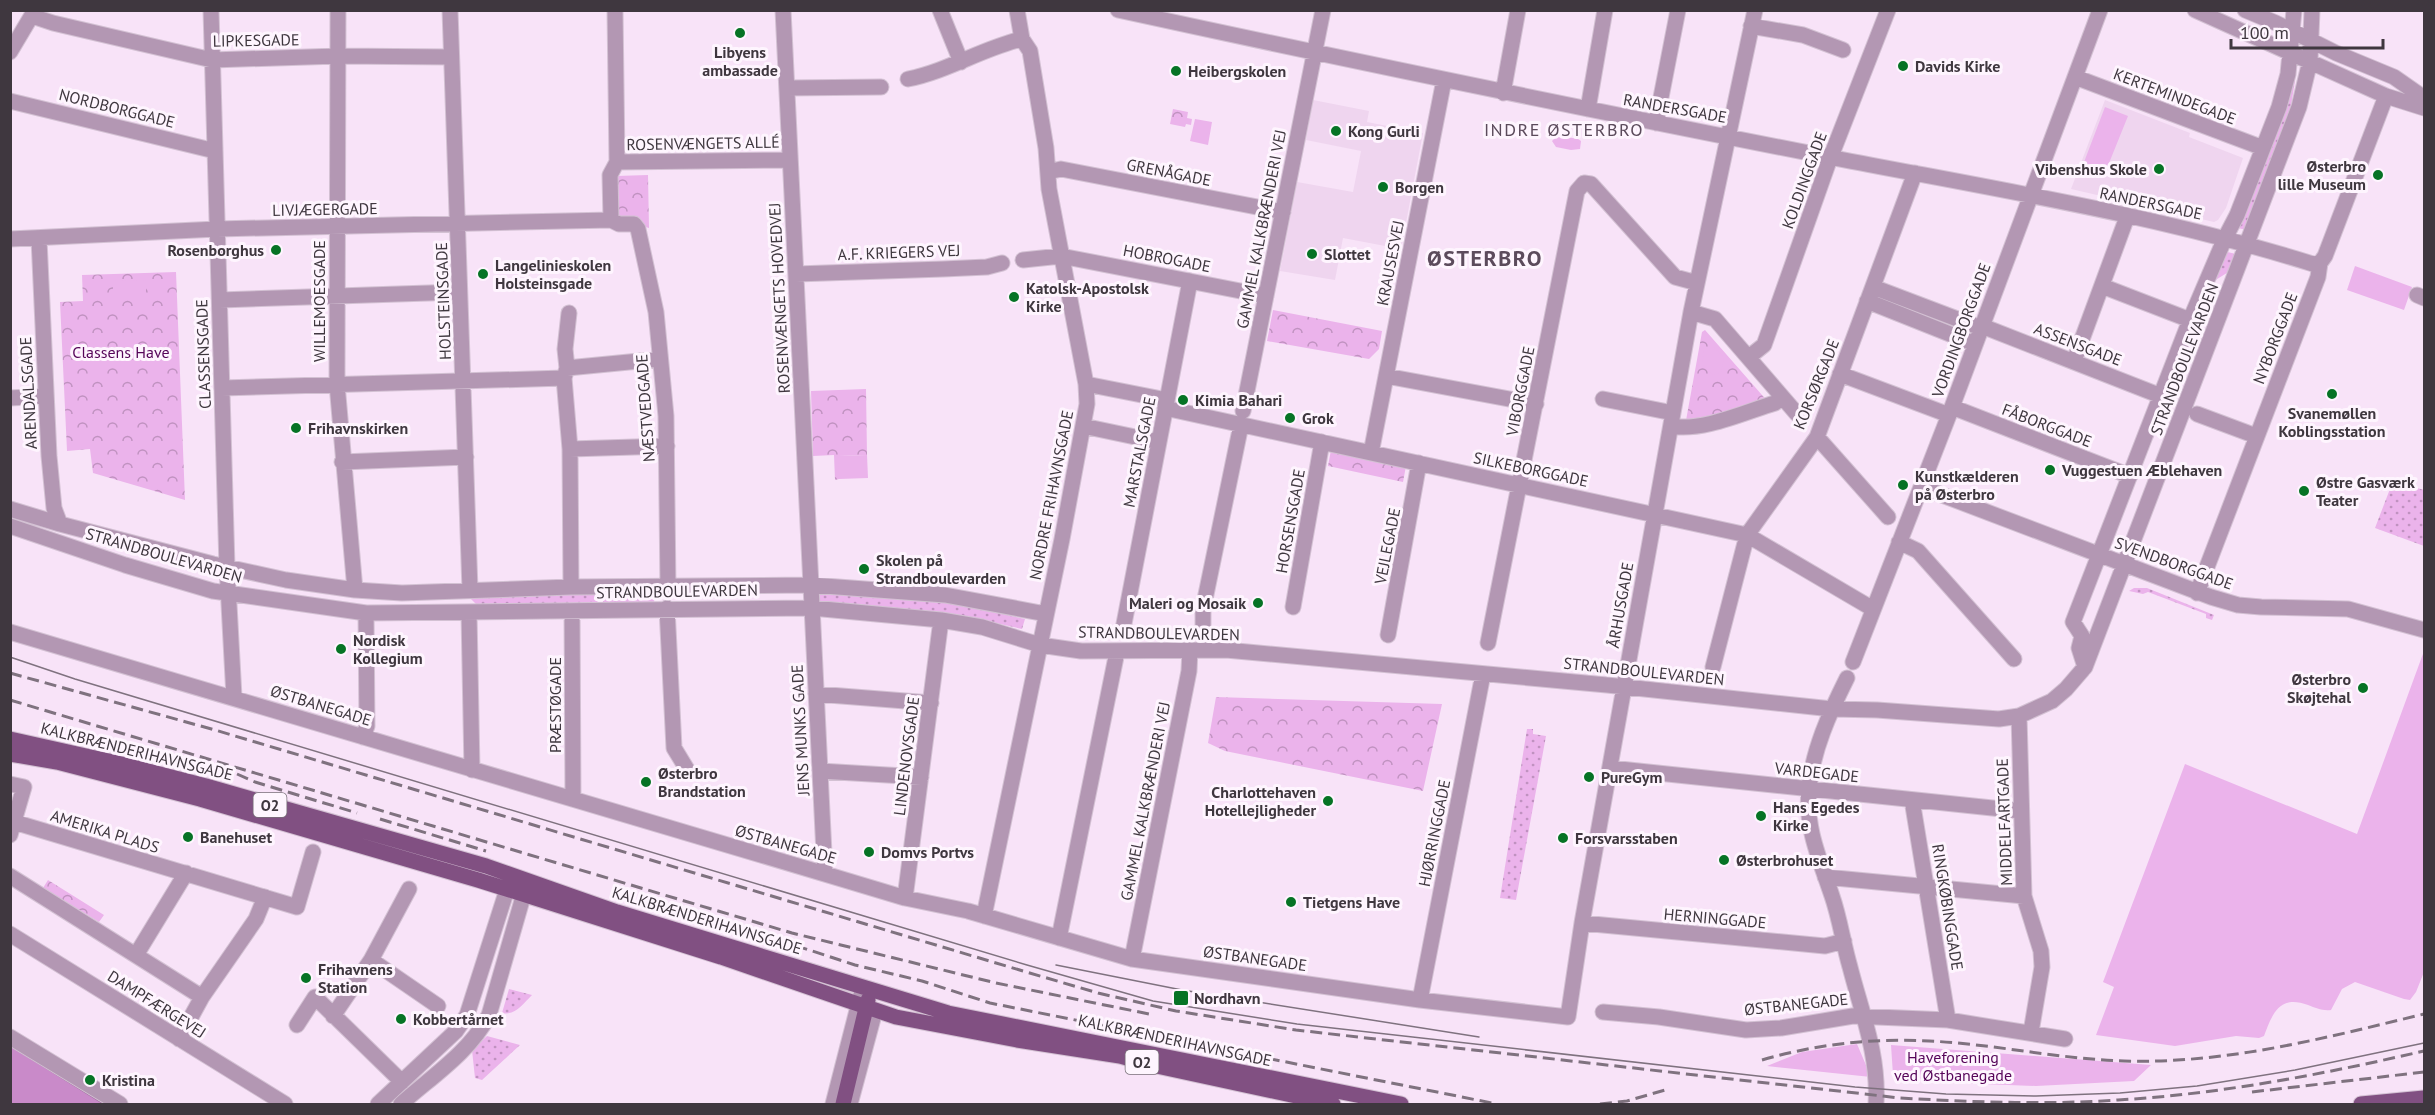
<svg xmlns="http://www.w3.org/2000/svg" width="2435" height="1115" font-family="'PT Sans',sans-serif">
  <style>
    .built { fill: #efd5ef }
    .grass { fill: url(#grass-dots) }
    .park { fill: url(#park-crowns) }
    .garden { fill: #ebb3eb }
    .water { fill: #c98ac9; stroke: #a071a0; stroke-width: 1.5 }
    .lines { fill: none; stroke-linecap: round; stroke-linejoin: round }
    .minor-casing { stroke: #d3c1d3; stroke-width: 17 }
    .major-casing { stroke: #d3c1d3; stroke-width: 17 }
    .minor { stroke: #b397b3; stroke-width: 15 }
    .major { stroke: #815082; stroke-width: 15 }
    .tram { stroke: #7f727f; stroke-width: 1.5 }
    .rail { stroke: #7f727f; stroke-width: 3; stroke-dasharray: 12 6; stroke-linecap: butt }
    .poi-dot { fill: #067325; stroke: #fef5fe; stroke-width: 2 }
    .labels { text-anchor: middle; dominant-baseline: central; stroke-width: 6; stroke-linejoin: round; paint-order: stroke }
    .shield { fill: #fef5fe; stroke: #787078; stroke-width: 1.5 }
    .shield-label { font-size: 15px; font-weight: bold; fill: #3f373f }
    .street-label { font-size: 16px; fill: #3f373f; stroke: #fef5fe }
    .poi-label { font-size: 16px; font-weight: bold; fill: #3f373f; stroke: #fef5fe; text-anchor: start }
    .park-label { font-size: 16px; fill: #560559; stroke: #fef5fe }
    .neighbourhood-label { font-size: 18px; letter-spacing: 1.5px; fill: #5c4b5c; stroke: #fef5fe }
    .district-label { font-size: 22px; font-weight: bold; letter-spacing: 1.5px; fill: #5c4b5c; stroke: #fef5fe }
  </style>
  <defs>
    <pattern id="grass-dots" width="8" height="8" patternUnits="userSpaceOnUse" patternTransform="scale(1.5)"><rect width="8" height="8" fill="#ebb3eb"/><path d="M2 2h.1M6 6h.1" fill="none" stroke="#c092c0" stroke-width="1.8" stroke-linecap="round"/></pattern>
    <pattern id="park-crowns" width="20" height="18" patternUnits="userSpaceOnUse" patternTransform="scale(1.5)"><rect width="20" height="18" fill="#ebb3eb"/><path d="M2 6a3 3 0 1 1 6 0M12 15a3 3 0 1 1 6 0" fill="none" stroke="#c092c0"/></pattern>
  </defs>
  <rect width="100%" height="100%" fill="#f8e3f8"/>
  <!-- built -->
  <path class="built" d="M1313,100l56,11 -2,11 56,11 -22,116 -58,-11 -8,42 -55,-9 17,-89 56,10 8,-41 -55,-11z
    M2105,100l85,33 -1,4 54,21 -17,50 -8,12 -4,2 -143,-33z"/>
  <!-- grass -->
  <path class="grass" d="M2292,80l3,1 -5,31 -44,118 -8,-2z
    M2223,251l13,3 -6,17 -16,10 -61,158 -3,-2z
    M2393,481l31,9v56l-49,-18z
    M2134,588h13l67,27 -2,5 -6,-2v-4l-58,-22 -5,2 -14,-3z
    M820,590l135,13 70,16 -3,10 -40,-9 -164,-16z
    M598,591v16l-117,2 -11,-11v-4z
    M603,591h52l-1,14 -51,2z
    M1527,729h6v5l13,2 -30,164 -16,-2z
    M509,989l23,6c-9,9 -17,21 -30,18z
    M487,1036l33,9 -38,35 -7,-2 -3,-28z"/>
  <!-- park -->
  <path class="park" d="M1173,109l15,3 -1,6 5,1 -1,6 -5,-1 -1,3 -15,-3z
    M648,175l1,53 -33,-10v-42z
    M176,272l9,228 -92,-27 -3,-24 -23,2 -7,-149 23,-1 -1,-26z
    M1273,310l109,21 -3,18 -10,10 -102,-18z
    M1705,330l64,73 -84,23 17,-94z
    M866,389l1,66 -28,1v23l-4,1 -1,-25 -21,1 -2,-65z
    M1331,450l75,16 -3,16 -75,-16z
    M1216,697l226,7 -19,87 -198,-40 -17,-8z
    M48,880l56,35 -5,7 -56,-34z"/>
  <!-- garden -->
  <path class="garden" d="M2105,107l23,9 -25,62 -22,-8z
    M1195,119l17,3 -4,23 -18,-4z
    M1561,136l17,3 3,2 -1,8 -9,1 -15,-3 -4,-6 4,-4z
    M2355,266l57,21 -8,23 -57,-20z
    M146,280v17h-33v-16z
    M1713,346l11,12 -3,15 -8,2 -11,-11 2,-15z
    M867,455l1,23 -29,1 -1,-23z
    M2424,651v321l-8,20 -6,8 -6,-1 -49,-17 -13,7 -11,21c-9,1 -15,-2 -23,-5 -28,-11 -36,9 -44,31l-5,2 -23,-2 -61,10 -79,-11 18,-48 -11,-5 82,-218 172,70z
    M1857,1044l14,33 -104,-11 35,-14z
    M1891,1045l260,20 -17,16 -98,5 -80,-3 -63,-8z"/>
  <!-- water -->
  <path class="water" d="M11,1046l93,58h-93z"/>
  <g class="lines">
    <!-- minor casing -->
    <g class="minor-casing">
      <path id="minor" d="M211,10l16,557 7,130
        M338,10l-1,374 18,206
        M450,10l20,580
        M615,10l2,152 173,-2
        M783,10l42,864
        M940,10l21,52
        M1118,10c238,52 477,101 716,148 160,31 323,57 479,106l7,-1
        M2195,10l191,86 38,12
        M2245,10l31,13 60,30 58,24 30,21
        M32,16l21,7 159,37 126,-4 113,1
        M1751,26l52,9 40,15
        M10,52l25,-42
        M2075,77l188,71
        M908,79c40,-8 75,-31 114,-40
        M787,88l94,-1
        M1503,93l15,-83
        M10,101l205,50
        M1588,109l17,-99
        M1656,123l22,-113
        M1048,172l13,-3 222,43
        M611,220l-1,-45 7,-13
        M10,239l207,-10 394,-9 8,4h15l4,5 18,83 10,104 2,172
        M39,239l10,217 5,52 6,16
        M1023,260l38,-4 205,40
        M796,274l147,-5 44,-2 15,-4
        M2102,286l88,34
        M1873,287l108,41
        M2417,295l7,3
        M220,300l239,-8
        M1867,301l108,43
        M1691,312l24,7 82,95
        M1982,326l179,70
        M1749,357l15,-12 64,-181 60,-154
        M2074,361l53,-144
        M567,368l-2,-19 4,-36
        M1840,374l109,41
        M1386,376l150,28
        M564,378l6,71 1,138
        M1086,384l81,16
        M222,388l342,-10 3,-10 93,-9
        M10,398l36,-2
        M1603,399l70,14
        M1952,407l178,69
        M1165,408l582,127 126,74
        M1243,411l80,-401
        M2197,414l59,22
        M1083,426l76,16
        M1671,426c31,6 74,-14 104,-23l7,-5
        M1817,437l71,80
        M570,449l97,-3
        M1371,453l73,-373
        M342,462l124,-5
        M1921,487l290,110 27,8 23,2 87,2 76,21
        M10,509l50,15 153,40 73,16 69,10 47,3 169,-6 240,-2 134,10 101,19
        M10,526l115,39 88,26 153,22 446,-5 129,12 41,7 58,18 41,6 145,-1 381,35 225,24 45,1 122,9 20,-3 33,-15 14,-12 19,-22 214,-560 11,-46 2,-51
        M1899,542l19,9 96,108
        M2197,593l121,-316 2,-14 5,-7 61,-160
        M1293,607l29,-165
        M667,608l7,140 14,23
        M572,611l1,188
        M469,613l3,157
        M1203,626v-17l38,-184
        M1123,629l67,-348
        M10,632l815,242 80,24 63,13 164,48 288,41 148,17 14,-94 109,-611 64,-302
        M1388,635l31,-172
        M1488,643l89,-452 7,-8 7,1 84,93 22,6
        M1853,662l96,-247 151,-405
        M1713,667l34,-132 70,-98 98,-264
        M2085,667l-6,-19 3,-12 -9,-14 117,-302 35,-82 12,-23 42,-108 9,-33 6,-64
        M1847,678c-17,34 -35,73 -38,112 -4,38 11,70 23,106 8,23 11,47 18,71 12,47 29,88 26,137
        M816,694l115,9
        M2019,716l5,180 17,55 1,16 -11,65
        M363,737l4,-11 -1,-113
        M1610,768l411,43
        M820,771l101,6
        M10,784l14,3 -14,48
        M1912,800l36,220
        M14,822l283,85 16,-55
        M10,876l192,121
        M1825,877l199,19
        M905,898l36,-278
        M984,916l78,-377 25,-135 -1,-20 -37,-195 -3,-41 -16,-97 -8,-12 -5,-29
        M1582,923l243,23 19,-5
        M10,934l275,170
        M1059,938l58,-286
        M136,955l50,-82
        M1132,959l57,-288 1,-22
        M371,960l67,46
        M1420,1000l63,-326
        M1603,1012l56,5 87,13 35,-2 72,-12 95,4 117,19
        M333,1016l38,-56 38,-71
        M297,1025l18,-28 87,85
        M10,1037l110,67
        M179,1039l23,-42 54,-78 9,-22
        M378,1104l78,-73 11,-16 44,-138
        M401,1104c30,-27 69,-52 88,-89l38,-132
        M833,1104l29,-113
        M850,1104l25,-93"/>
    </g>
    <!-- major casing -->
    <g class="major-casing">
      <path id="major" d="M10,739l103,23 93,24 280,80 131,46 331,101 453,91
        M10,754l47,8 143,37 278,81 243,77 175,60 121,23 103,16 32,9 181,39
        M843,1104l25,-104
        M2361,1104l63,-6"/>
    </g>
    <!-- minor -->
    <use href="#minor" class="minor"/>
    <!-- major -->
    <use href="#major" class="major"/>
    <!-- tram -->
    <path class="tram" d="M10,657l65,22 952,286 126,36 144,23 558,63 91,7 90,2 84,-3 77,-7 98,-16 129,-27
      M1056,965l126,25 297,47"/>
    <!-- rail -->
    <path class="rail" d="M10,673l205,57 808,241 75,22 78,18 120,19 604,68c73,4 145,7 218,2 103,-6 206,-26 306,-49
      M10,700l782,233 204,50 153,31
      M237,774l18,8 102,31
      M380,819l106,32
      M693,912l162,53 67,16 68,22 507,101
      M1762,1060c55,-16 110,-22 167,-19 65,3 129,18 195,20 103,3 201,-23 300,-47
      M2252,1092l172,-20
      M1600,1104l27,-3 38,-11"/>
  </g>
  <!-- markers -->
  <g class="poi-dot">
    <circle cx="740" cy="33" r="6"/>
    <circle cx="1903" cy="66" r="6"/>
    <circle cx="1176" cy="71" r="6"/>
    <circle cx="1336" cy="131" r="6"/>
    <circle cx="2159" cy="169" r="6"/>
    <circle cx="2378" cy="175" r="6"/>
    <circle cx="1383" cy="187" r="6"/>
    <circle cx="276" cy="250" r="6"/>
    <circle cx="1312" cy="254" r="6"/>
    <circle cx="483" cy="274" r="6"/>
    <circle cx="1014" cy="297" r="6"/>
    <circle cx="2332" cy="394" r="6"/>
    <circle cx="1183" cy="400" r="6"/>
    <circle cx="1290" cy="418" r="6"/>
    <circle cx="296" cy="428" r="6"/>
    <circle cx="2050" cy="470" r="6"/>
    <circle cx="1903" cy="485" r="6"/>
    <circle cx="2304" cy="491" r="6"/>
    <circle cx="864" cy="569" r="6"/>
    <circle cx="1258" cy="603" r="6"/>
    <circle cx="341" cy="649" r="6"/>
    <circle cx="2363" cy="688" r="6"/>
    <circle cx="1589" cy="777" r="6"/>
    <circle cx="646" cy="782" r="6"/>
    <circle cx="1328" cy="801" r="6"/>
    <circle cx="1761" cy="816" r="6"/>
    <circle cx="188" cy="837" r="6"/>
    <circle cx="1563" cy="838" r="6"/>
    <circle cx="869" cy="852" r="6"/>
    <circle cx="1724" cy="860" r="6"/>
    <circle cx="1291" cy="902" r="6"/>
    <circle cx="306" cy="978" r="6"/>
    <rect x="1173" y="990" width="16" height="16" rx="3"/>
    <circle cx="401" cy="1019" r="6"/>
    <circle cx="90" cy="1080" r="6"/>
  </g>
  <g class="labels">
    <!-- shield labels -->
    <g class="shield">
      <rect x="253.5" y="793" width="33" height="24" rx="4.5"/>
      <rect x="1125.5" y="1050" width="33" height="24" rx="4.5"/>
    </g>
    <g class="shield-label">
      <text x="270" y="805">O2</text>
      <text x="1142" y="1062">O2</text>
    </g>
    <!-- street labels -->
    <g class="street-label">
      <text transform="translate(256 40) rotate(-1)">LIPKESGADE</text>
      <text transform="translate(2175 96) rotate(21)">KERTEMINDEGADE</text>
      <text transform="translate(117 108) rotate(14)">NORDBORGGADE</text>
      <text transform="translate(1675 108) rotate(10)">RANDERSGADE</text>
      <text transform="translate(703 143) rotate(-1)">ROSENVÆNGETS ALLÉ</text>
      <text transform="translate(1169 172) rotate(11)">GRENÅGADE</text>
      <text transform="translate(1804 180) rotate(-70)">KOLDINGGADE</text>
      <text transform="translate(2151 203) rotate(12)">RANDERSGADE</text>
      <text transform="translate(325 209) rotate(-1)">LIVJÆGERGADE</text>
      <text transform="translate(1261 229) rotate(-79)">GAMMEL KALKBRÆNDERI VEJ</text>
      <text transform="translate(899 252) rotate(-2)">A.F. KRIEGERS VEJ</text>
      <text transform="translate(1167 258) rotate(11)">HOBROGADE</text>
      <text transform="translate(1390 263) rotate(-79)">KRAUSESVEJ</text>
      <text transform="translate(779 298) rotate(-93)">ROSENVÆNGETS HOVEDVEJ</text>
      <text transform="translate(319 301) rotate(-90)">WILLEMOESGADE</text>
      <text transform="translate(443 301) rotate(-92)">HOLSTEINSGADE</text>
      <text transform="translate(1961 330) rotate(-70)">VORDINGBORGGADE</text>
      <text transform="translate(2275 338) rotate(-69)">NYBORGGADE</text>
      <text transform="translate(2078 344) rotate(21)">ASSENSGADE</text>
      <text transform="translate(203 354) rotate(-92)">CLASSENSGADE</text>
      <text transform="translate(2184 359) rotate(-69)">STRANDBOULEVARDEN</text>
      <text transform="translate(1816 384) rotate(-68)">KORSØRGADE</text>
      <text transform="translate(1520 391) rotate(-79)">VIBORGGADE</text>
      <text transform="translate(28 393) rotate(-93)">ARENDALSGADE</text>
      <text transform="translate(645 408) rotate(-94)">NÆSTVEDGADE</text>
      <text transform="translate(2047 425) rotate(21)">FÅBORGGADE</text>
      <text transform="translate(1139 452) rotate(-79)">MARSTALSGADE</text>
      <text transform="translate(1531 469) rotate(12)">SILKEBORGGADE</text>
      <text transform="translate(1051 495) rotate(-79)">NORDRE FRIHAVNSGADE</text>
      <text transform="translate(1290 521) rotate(-80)">HORSENSGADE</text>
      <text transform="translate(1387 546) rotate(-79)">VEJLEGADE</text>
      <text transform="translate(164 555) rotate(16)">STRANDBOULEVARDEN</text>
      <text transform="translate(2174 563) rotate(20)">SVENDBORGGADE</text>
      <text transform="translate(677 591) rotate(-1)">STRANDBOULEVARDEN</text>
      <text transform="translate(1620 605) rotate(-80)">ÅRHUSGADE</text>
      <text transform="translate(1159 633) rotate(1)">STRANDBOULEVARDEN</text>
      <text transform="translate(1644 671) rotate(6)">STRANDBOULEVARDEN</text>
      <text transform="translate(321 705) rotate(17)">ØSTBANEGADE</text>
      <text transform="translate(555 705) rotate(-90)">PRÆSTØGADE</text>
      <text transform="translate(800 730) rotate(-93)">JENS MUNKS GADE</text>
      <text transform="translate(137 751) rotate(14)">KALKBRÆNDERIHAVNSGADE</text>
      <text transform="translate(906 756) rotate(-83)">LINDENOVSGADE</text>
      <text transform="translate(1817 772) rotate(6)">VARDEGADE</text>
      <text transform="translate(1145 801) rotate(-79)">GAMMEL KALKBRÆNDERI VEJ</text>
      <text transform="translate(2004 822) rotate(-92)">MIDDELFARTGADE</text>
      <text transform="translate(105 831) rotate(17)">AMERIKA PLADS</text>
      <text transform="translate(1434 833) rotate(-79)">HJØRRINGGADE</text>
      <text transform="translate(786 844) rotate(16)">ØSTBANEGADE</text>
      <text transform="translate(1948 907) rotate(81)">RINGKØBINGGADE</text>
      <text transform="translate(1715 918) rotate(5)">HERNINGGADE</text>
      <text transform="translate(707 920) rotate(17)">KALKBRÆNDERIHAVNSGADE</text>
      <text transform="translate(1255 958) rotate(8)">ØSTBANEGADE</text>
      <text transform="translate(157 1004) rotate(32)">DAMPFÆRGEVEJ</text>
      <text transform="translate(1796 1004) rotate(-6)">ØSTBANEGADE</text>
      <text transform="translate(1175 1040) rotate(12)">KALKBRÆNDERIHAVNSGADE</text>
    </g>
    <!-- poi labels -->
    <g class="poi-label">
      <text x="740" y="52" text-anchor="middle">Libyens<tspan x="740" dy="18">ambassade</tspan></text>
      <text x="1915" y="66">Davids Kirke</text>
      <text x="1188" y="71">Heibergskolen</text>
      <text x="1348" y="131">Kong Gurli</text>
      <text x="2366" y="166" text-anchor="end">Østerbro<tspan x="2366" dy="18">lille Museum</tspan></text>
      <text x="2147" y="169" text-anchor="end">Vibenshus Skole</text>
      <text x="1395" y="187">Borgen</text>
      <text x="264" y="250" text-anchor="end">Rosenborghus</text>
      <text x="1324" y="254">Slottet</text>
      <text x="495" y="265">Langelinieskolen<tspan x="495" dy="18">Holsteinsgade</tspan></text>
      <text x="1026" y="288">Katolsk-Apostolsk<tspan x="1026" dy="18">Kirke</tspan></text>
      <text x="1195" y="400">Kimia Bahari</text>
      <text x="2332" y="413" text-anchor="middle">Svanemøllen<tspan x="2332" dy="18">Koblingsstation</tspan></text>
      <text x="1302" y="418">Grok</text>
      <text x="308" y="428">Frihavnskirken</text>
      <text x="2062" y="470">Vuggestuen Æblehaven</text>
      <text x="1915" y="476">Kunstkælderen<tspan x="1915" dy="18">på Østerbro</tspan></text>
      <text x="2316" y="482">Østre Gasværk<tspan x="2316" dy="18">Teater</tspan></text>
      <text x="876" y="560">Skolen på<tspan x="876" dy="18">Strandboulevarden</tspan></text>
      <text x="1246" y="603" text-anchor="end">Maleri og Mosaik</text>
      <text x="353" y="640">Nordisk<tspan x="353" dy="18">Kollegium</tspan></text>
      <text x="2351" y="679" text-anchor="end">Østerbro<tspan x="2351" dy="18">Skøjtehal</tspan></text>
      <text x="658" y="773">Østerbro<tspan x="658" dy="18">Brandstation</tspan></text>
      <text x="1601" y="777">PureGym</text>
      <text x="1316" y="792" text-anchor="end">Charlottehaven<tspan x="1316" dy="18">Hotellejligheder</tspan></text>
      <text x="1773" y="807">Hans Egedes<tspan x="1773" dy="18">Kirke</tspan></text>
      <text x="200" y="837">Banehuset</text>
      <text x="1575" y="838">Forsvarsstaben</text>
      <text x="881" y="852">Domvs Portvs</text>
      <text x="1736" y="860">Østerbrohuset</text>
      <text x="1303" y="902">Tietgens Have</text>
      <text x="318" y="969">Frihavnens<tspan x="318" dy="18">Station</tspan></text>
      <text x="1194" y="998">Nordhavn</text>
      <text x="413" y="1019">Kobbertårnet</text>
      <text x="102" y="1080">Kristina</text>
    </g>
    <!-- park labels -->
    <g class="park-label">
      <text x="121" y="352">Classens Have</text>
      <text x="1953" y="1057">Haveforening<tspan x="1953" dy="18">ved Østbanegade</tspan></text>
    </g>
    <!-- neighbourhood labels -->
    <g class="neighbourhood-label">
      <text x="1564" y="129">INDRE ØSTERBRO</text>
    </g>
    <!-- district labels -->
    <g class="district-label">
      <text x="1485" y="258">ØSTERBRO</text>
    </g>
  </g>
  <!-- border -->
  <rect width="2435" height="1115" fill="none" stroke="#3f373f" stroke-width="24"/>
  <!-- scale -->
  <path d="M2231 39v9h152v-9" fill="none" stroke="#3f373f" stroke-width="3"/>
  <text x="2240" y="39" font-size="18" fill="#3f373f" stroke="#fef5fe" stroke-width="4.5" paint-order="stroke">100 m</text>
</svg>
